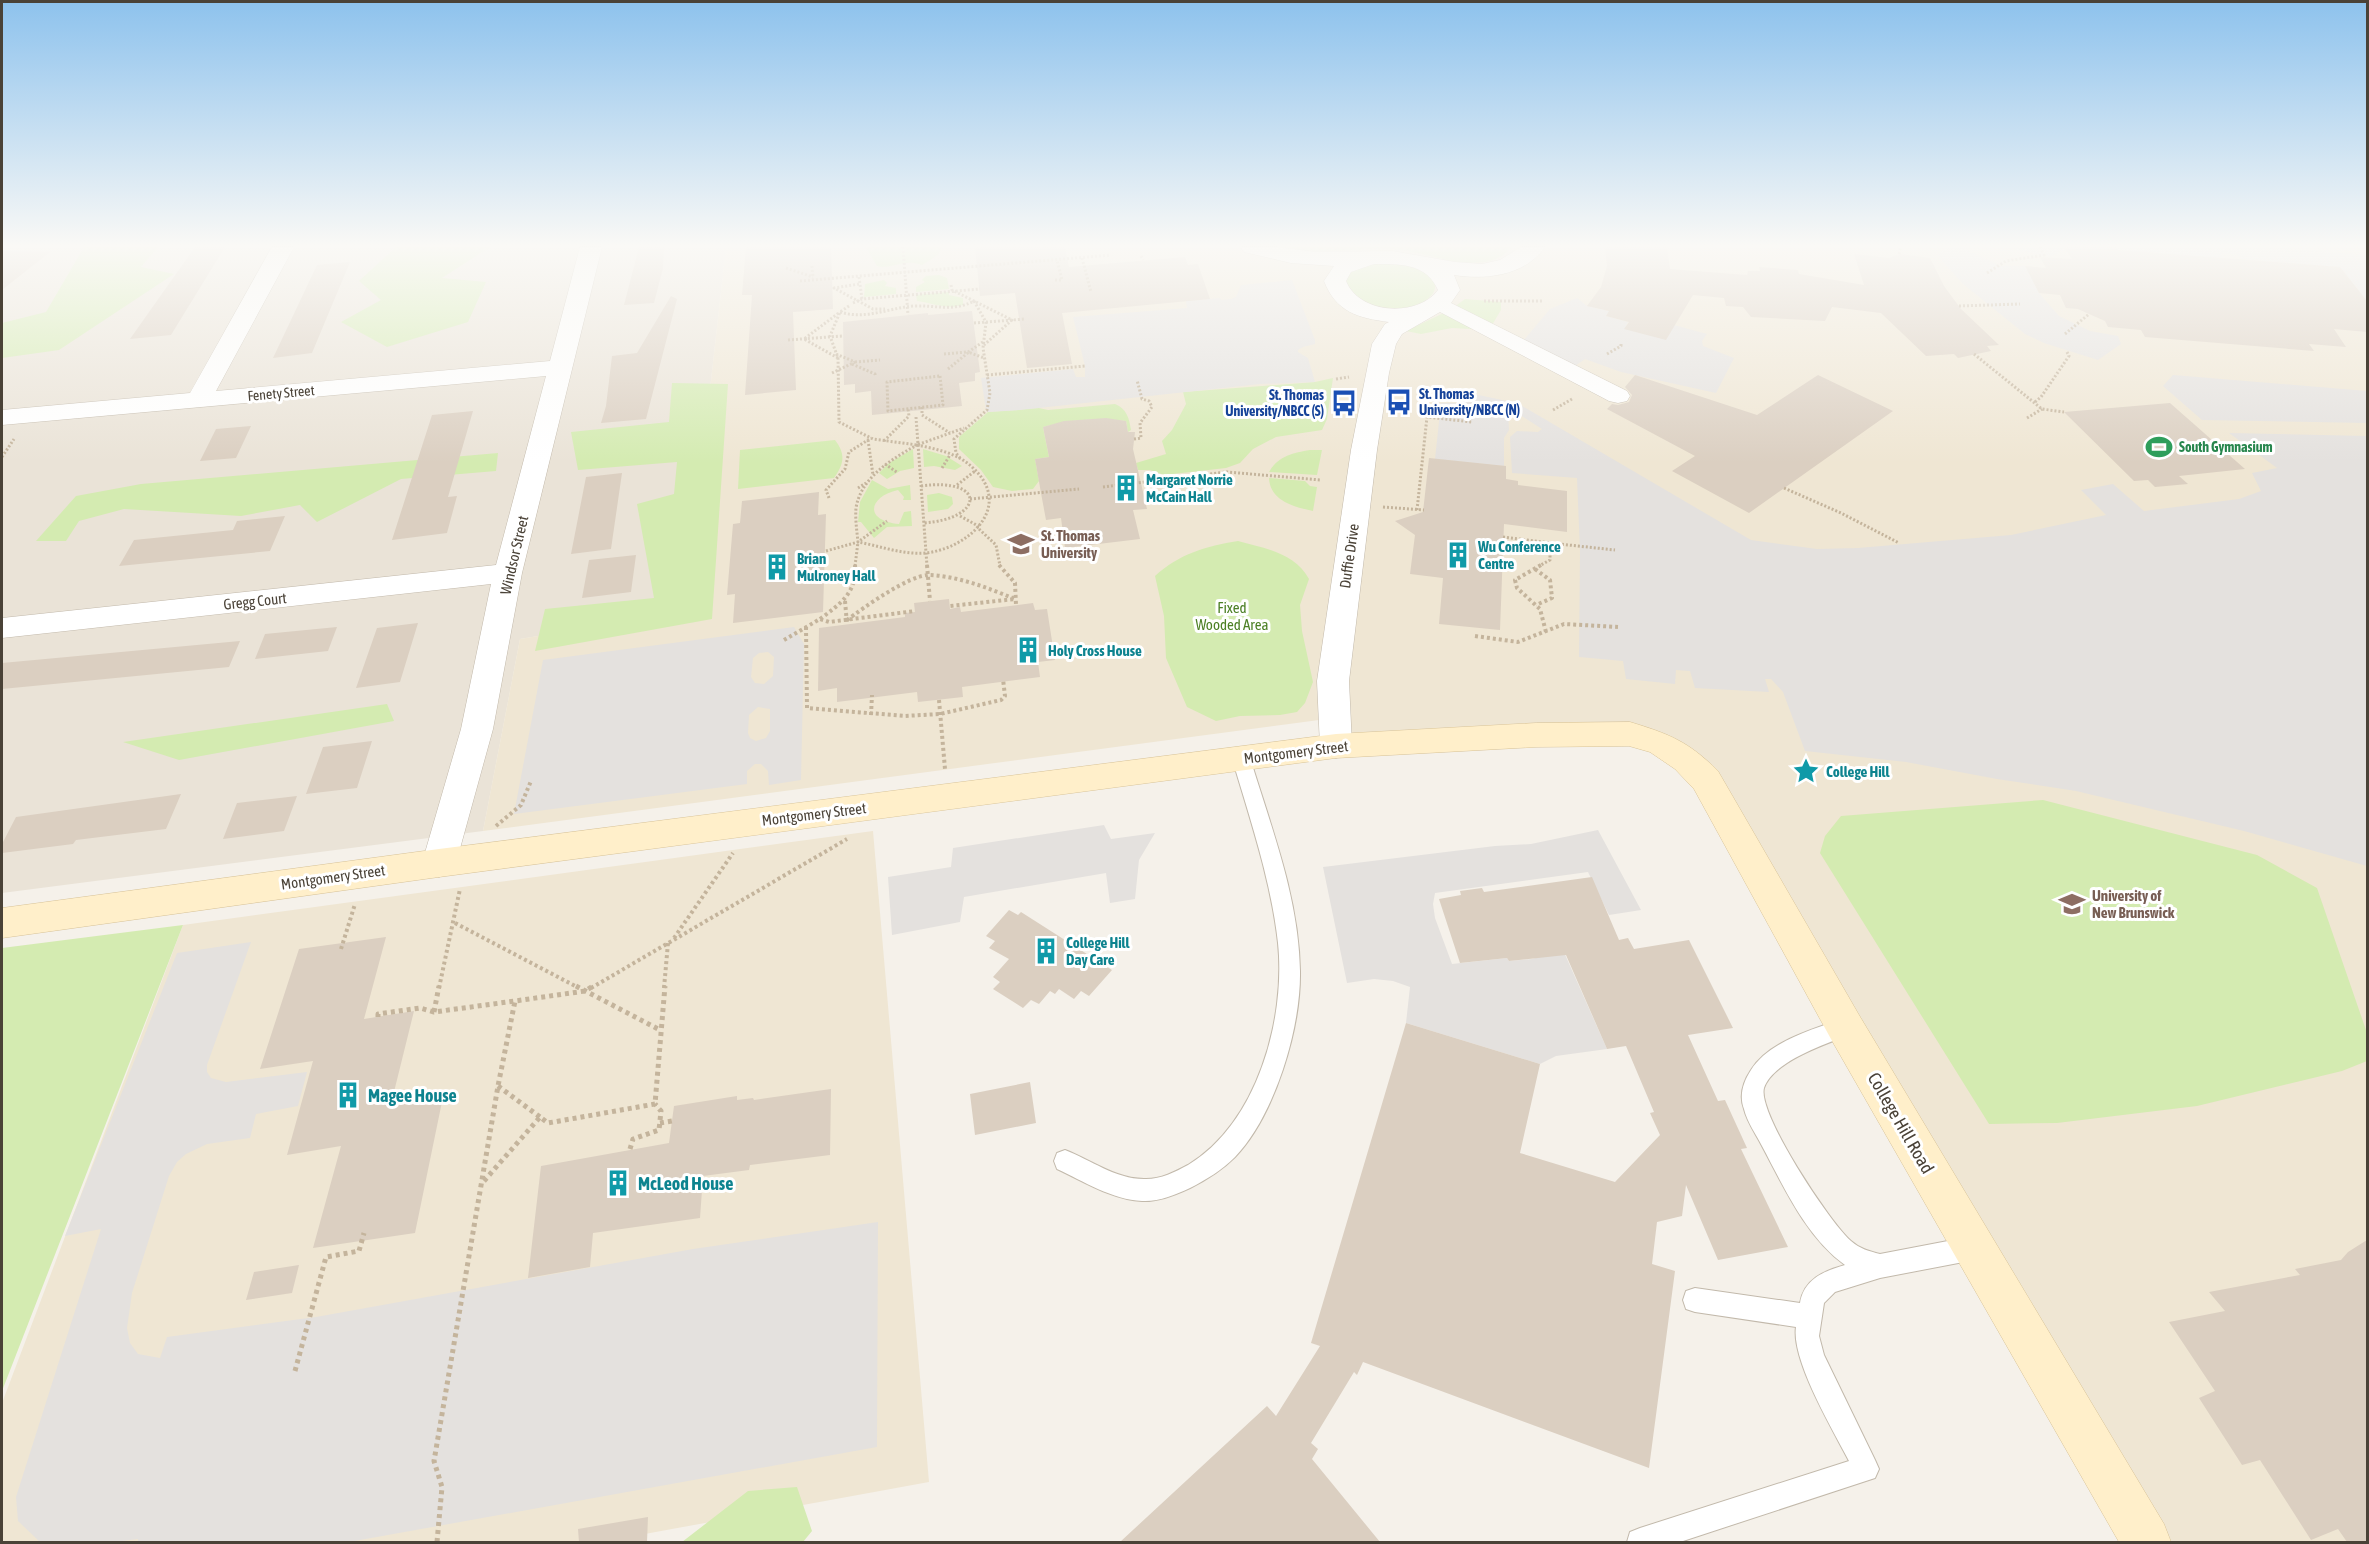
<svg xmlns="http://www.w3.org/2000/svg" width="2369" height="1544" font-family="'Asap Condensed',sans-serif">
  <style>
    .residential { fill: #eae3d7 }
    .education { fill: #efe6d3 }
    .green { fill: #d4ebb1 }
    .parking { fill: #e4e1de; fill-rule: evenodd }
    .building { fill: #dbcfc1 }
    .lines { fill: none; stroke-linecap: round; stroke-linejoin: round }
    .lane-casing { stroke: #c2b9ab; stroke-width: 2 }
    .street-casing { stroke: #c2b9ab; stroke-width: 1 }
    .secondary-casing { stroke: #d8c398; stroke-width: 1 }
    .path-far2 { stroke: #c4b49c; stroke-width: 3; stroke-dasharray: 2 2; stroke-linecap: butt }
    .path-far1 { stroke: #c4b49c; stroke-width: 4; stroke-dasharray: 3 3; stroke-linecap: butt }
    .path { stroke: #c4b49c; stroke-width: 5; stroke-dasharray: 4 4; stroke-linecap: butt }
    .lane { fill: #fff; fill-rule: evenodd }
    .street { fill: #fff; fill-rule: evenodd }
    .secondary { fill: #ffefca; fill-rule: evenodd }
    .labels { text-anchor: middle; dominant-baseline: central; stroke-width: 6; stroke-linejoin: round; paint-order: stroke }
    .far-street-label { font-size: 14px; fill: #4a4237; stroke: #fff }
    .far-transit-label { font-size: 14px; font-weight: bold; fill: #164399; stroke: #fff; text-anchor: start }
    .far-leisure-label { font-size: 14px; font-weight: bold; fill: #27864d; stroke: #fff; text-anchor: start }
    .culture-label { font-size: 15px; font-weight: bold; fill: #0d838f; stroke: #fff; text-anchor: start }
    .education-label { font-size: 15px; font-weight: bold; fill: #785e54; stroke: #fff; text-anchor: start }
    .street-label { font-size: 15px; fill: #4a4237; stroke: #fff }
    .park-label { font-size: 15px; fill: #4d8026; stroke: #fff }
    .near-culture-label { font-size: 18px; font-weight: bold; fill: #0d838f; stroke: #fff; text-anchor: start }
    .near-street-label { font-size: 18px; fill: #4a4237; stroke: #fff }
  </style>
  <rect width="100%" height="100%" fill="#f5f1ea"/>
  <!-- residential -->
  <path class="residential" d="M2,247h724l-41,365 -165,27 -37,192 -481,62z"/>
  <!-- education -->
  <path class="education" d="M726,247h1641v1295h-218l-161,-282 -282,-480 -45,-36 -325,2 -2,-28 -851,113 37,-192 165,-28z
    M873,831l56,651 -328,60h-599v-139l181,-478z"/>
  <!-- green -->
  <path class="green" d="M84,247h74l-17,20 33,7 -115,76 -57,8v-35l44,-11z
    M396,247h94l-48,31 44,4 -18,40 -81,25 -46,-25 40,-22 -22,-19z
    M866,247h76l-4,8 -16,10c-19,-7 -30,5 -45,1z
    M1286,247h226c-8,8 -16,14 -28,15 -29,4 -54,-8 -82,-12 -39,-5 -77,7 -116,-3z
    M1378,263c15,0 29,1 42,7 35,18 1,38 -22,39 -8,0 -17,0 -24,-2 -10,-4 -19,-11 -29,-16l1,-15 7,-6z
    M939,275l8,3 2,11 -33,3v-5l9,-5 -3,-2 4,-4z
    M884,280l3,3 -2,3 11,2v6l-32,3 1,-13z
    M949,292v3l14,3v7c-17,5 -30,-2 -46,-4l-1,-6z
    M1465,299l36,3v8l-12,20 -37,-2 -31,6 -15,-3 44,-21z
    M1333,378l-6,41 -5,11 -46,7 -23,12 -13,14 -14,5 -62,7 -14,-5h-12l-2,-7 30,-9 -4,-13 10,-11 14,-26 -3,-12 132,-10z
    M672,383l56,1 -16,235 -177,32 10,-42 109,-11 -17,-94 37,-10 3,-32 -99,8 -7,-38 98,-10z
    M1115,404c12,5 14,14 16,26l-3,2 -2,-11c-29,-3 -55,-2 -83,6l6,30 -14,2 4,22 -6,8 -21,2 -19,-4 -12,-17 -22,-21v-12l29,-25 51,-4 9,2z
    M835,440c11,14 9,24 -1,38l-96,11 2,-39z
    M913,449l1,19 -14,3 -13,8 -8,-6 10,-10z
    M923,449l23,7 16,10 -7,4 -21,-4 -10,1z
    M1310,450h12l-5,25 -48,-3c9,-16 24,-19 41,-22z
    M498,453l-2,18 -95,8 -84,43 -17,-17 -59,11 -117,-7 -45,12 -13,20h-30l40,-45 65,-12z
    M1269,478l36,3 5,5 7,1 -4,24c-19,-4 -43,-10 -44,-33z
    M872,480l16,9 22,-4 1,15h-8l1,-3 -6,-7c-28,6 -36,30 1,34l5,-12 7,-1 1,15 -25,1 -13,11 -13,-16h-3l2,-20z
    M939,493l13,4 1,7 -5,5 -20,3 -1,-17z
    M1238,541c26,7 57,12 71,38l-9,26 2,26 11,51 -8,21 -8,9 -17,3 -40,1 -24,5 -29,-14 -21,-49 -2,-42 -9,-40c24,-22 51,-30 83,-35z
    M387,704l7,17 -215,39 -56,-18z
    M2043,800l214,55 60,33 50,145v28l-25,10 -145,35 -140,17 -68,1 -169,-271 5,-17 16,-20z
    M183,925l-181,466v-443z
    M797,1487l15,44 -9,11h-121l66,-51z"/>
  <!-- parking -->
  <path class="parking" d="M1947,247h14l40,19h25l13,27 20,23 31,15 28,5 3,8 -23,16 -54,-17 -19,-9 -62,-50 -26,-29z
    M2004,247h60l2,2 -16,8z
    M2117,247h152l98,8v46l-27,-34 -99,-8 -5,-5 -16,-1 3,5 -104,-8z
    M1292,280l23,60v4l-12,3 -5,3v2l10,6 7,24 -55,2 -240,26 -32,2 -2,-2 -5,-32 92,-9 3,8h9v-11l-12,-49 114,-9 -1,-7 34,-3 1,2 10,-1 5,-2 5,-12z
    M1577,298l10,8 22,5 -3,5 22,6 -2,4 48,-1 33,9 -5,7 1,5 31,12 -18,35 -95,-21 -36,-13 -10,7 -51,-26 26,-31z
    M2173,375l194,16v32l-165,-3 -39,-34z
    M1459,391l58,12 234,137 66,9 41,-1 153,-13 95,-20 -25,-25 32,-6 31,27 95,-12 22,-8 -9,-18 25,-5 -48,-35 138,3v430l-123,-35 -168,-40 -79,-12 -91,-17 -101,-11 -22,-59 -12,-13h-6l4,13 -74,-4 -5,-17 -14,-1 -1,14 -49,-5 -3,-18 -44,-4 1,-106 -3,-73 -65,-5 -2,-36 7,-6 21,1 4,-3 -22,-14 -14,-7 -13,-3 -6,2 21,3 1,20 -5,8v28l-69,-7 6,-56h21z
    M794,627l10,17 -3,136 -32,5 -1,-14 -7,-7h-6l-8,7v13l-233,30 29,-154zM768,652l6,5 -1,19 -9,8 -9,-1 -4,-6 2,-19 6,-5zM758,707l12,2v22l-4,7 -10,3 -6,-3 -2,-5 1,-18z
    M1104,825l7,14 44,-6 -16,27 -4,39 -25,4 -4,-30 -142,24 -4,25 -68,13 -4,-58 63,-10 2,-19z
    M1598,830l43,80 -32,5 -21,-43 -153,21 -2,11 2,14 17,46 55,-6 2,3 23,-2 31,-9 44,99 -51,7 -16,8 -134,-41 4,-36 -17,-6 -19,-2 -27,4 -24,-116 172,-21 36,-2z
    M251,942l-44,123v7l4,6 15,4 81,-10 -9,34 -42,8 -6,24 -43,6 -21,10 -9,8 -8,14 -37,117 -5,35 3,15 8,11 22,4 7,-21 149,-20 377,-68 185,-27 -1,225 -528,95h-211v-3l-23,3h-75l-22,-21 -2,-24 85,-268 -36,7 112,-283z"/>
  <!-- building -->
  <path class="building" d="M195,247h30l-54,88 -41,4z
    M639,247h25l-1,21 -9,35 -30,2z
    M746,247h85l2,62 -40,3 3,78 -51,5 7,-100h-10z
    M975,247h90l4,20 116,-10 3,8 10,-1 12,35 -148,14 10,51 -45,4 -12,-75 -35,3z
    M1605,247h62l3,22 77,6 1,-4h12l-1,-4 39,3 1,4 65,11 -10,-31 35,4 10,-4 31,4 14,28 17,23 38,36 -12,1 4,5 -33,7 -4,-4 -28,2 -45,-43 -49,-6 -7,14 -74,-4 -8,-10 -17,-1 -2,-8 -31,-3 -27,45 -42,-11 5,-7 -23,-6 3,-5 -22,-5 14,-19 6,-21z
    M2064,247h53l1,3 222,17 27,34v31l-33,-3 12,18 -37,-3 5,7 -169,-14 -4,-7 -33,-3 -3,-6 -16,-7 -11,-5 -12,-1 -6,-13 -21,-2 -14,-27 21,2 -6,-11 32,2z
    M2,251l48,1 -48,38z
    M350,262l-38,91 -39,5 44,-93z
    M671,296l6,3 -31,120 -45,4 5,-17 6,-50 25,-3z
    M972,311l8,61 -5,1v8l-16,2 3,23 -90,9 -1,-24 -16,2v-9l-11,1 -1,-63 85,-9v2z
    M1635,375l122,40 61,-40 75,36 -144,102 -77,-42 23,-15 -88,-47 5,-5 6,1 11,-3 3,-7 -7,-8z
    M2170,403l75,66 -66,7 9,8 -33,3 -7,-7 -14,1 -70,-69z
    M473,411l-25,86 9,-1 -10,37 -55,7 40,-125z
    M1106,418l20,3 2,11h7l-2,17 14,60 -14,1 7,29 -75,9 -4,-30 -15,2 -5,-27 -6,-34 14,-2 -6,-30 21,-6z
    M251,426l-15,32 -36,3 16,-32z
    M1429,458l77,8v13l12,2v4l49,6v41l-63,-8 -4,106 -61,-6 4,-46 -33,-4 5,-39 -20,-14 28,-9z
    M622,473l-11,76 -40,5 15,-77z
    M819,492l-1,23 8,-1 -3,98 -90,11 2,-29 -8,1 6,-71 7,-1 2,-22z
    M285,516l-15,35 -151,15 15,-26 99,-10 4,-9z
    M636,555l-5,37 -49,6 7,-38z
    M949,599l1,10 10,-2 1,5 72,-9 2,7 12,-1 8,51 -17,2 2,15 -78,10 1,10 -45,5 -1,-10 -80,10v-14l-19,3 1,-63 86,-11v-4l10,-1 -1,-9z
    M418,623l-18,59 -44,6 21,-60z
    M337,627l-9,24 -73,8 10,-25z
    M240,641l-11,26 -227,22v-26z
    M372,741l-15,47 -51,6 17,-47z
    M181,794l-15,35 -90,11 -3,4 -71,9v-9l14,-27z
    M297,796l-13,35 -61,8 14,-36z
    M1592,877l27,63 9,-2 6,11 55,-9 44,88 -45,7 30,66 7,-1 22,48 -6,1 47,98 -70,13 -32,-75 -4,31 -25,6 -5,42 23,7 -26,197 -286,-106 -6,13 -3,-3 -43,71 7,6 -6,10 68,83h-260l147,-136 9,10 44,-70 -9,-3 95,-320 134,41 -20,89 95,29 45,-47 -10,-22 4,-1 -28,-66 -19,3 -41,-94 -57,6 -2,-3 -47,5 -21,-64 22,-4 -1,-4 22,-3 2,4z
    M1009,910l9,5 3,-3 91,58 -23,26 -8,-5 -7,8 -15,-10 -4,5 -5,-3 -11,13 -8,-4 -8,8 -30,-19 7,-7 -7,-5 16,-18 -20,-11 6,-7 -9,-5z
    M386,937l-22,82 50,-8 -22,89 52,-8 -29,141 -102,15 28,-102 -54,9 26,-94 -53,8 39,-120z
    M1030,1082l6,41 -61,12 -5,-41z
    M831,1089l-1,66 -80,10 -1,5 -46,6 -3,42 -107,15 -3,34 -62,11 13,-112 128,-23 5,-37 63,-10v4l16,-2 1,2z
    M2367,1240v302h-20l-9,-13 -27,11 -51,-80 -18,5 -43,-67 16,-7 -46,-69 56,-11 -16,-19 91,-17 -5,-6 46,-9 7,-8z
    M299,1265l-7,28 -46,7 8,-28z
    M648,1517l-1,25h-68l-1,-13z"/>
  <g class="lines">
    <!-- lane casing -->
    <g class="lane-casing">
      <path id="lane" d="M1241,751l6,2 3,5c21,69 49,140 50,213 1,57 -25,144 -65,186 -13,13 -29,23 -45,31 -15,7 -32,14 -48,13 -29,-1 -59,-20 -85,-32l-3,-8 3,-8 8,-3c26,10 52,30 81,29 15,0 29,-7 42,-14 69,-41 98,-146 90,-222 -7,-63 -28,-124 -46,-185l3,-5z
        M1845,1018l7,2 4,7 -4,7c-24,9 -79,27 -88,54 -7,25 66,135 87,153 9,8 18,10 29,13l94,-18 8,4 4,8 -4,8 -8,4 -94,18 -45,14 -11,11 -5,33 5,19 51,105 4,9 -4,9 -195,64h-53l3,-10 10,-4 209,-67c-16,-31 -58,-101 -53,-134l-101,-15 -9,-3 -3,-9 3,-9 9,-3 105,15c4,-24 24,-32 45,-38 -39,-28 -61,-78 -83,-119 -6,-12 -15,-24 -18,-37 -5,-13 -1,-27 7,-39 18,-29 63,-41 94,-52z"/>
    </g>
    <!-- street casing -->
    <g class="street-casing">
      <path id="street" d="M272,247h22l-78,144 334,-30 30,-114h22l-80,326 -29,156 -37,134 -5,10 -12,4 -12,-4 -5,-10 39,-134 30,-145 -489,54v-20l494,-53 50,-189 -544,49v-15l188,-17z
        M1241,247h36l38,5 77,-1 63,11 27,2 18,-4 21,-13h24c-20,29 -60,33 -91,28l6,15 -9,13 176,88 3,5 -3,5 -9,2 -9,-2 -169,-89 -38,22 -6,10 -7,29 -12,77 -28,231 3,65 -5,9 -11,3 -11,-3 -5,-9 -3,-65 34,-231 21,-106 13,-20 4,-2c-31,-4 -53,-10 -65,-41l10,-15 -43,-3 -47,-11zM1374,264c26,0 52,-1 64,26 -21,28 -79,24 -92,-9l5,-9z"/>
    </g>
    <!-- secondary casing -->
    <g class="secondary-casing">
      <path id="secondary" d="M1630,722c39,12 58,19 88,49l141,244 305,509 7,18h-52l-288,-503 -137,-250 -19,-20 -25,-17 -21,-6 -93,1 -200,11 -897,119 -437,61v-30l437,-59 897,-115 200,-11z"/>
    </g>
    <!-- path-far2 -->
    <path class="path-far2" d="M903,247l5,68
      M1899,254l2,-7
      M1141,256l2,4
      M1082,258l9,34
      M812,266l1,12
      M786,268l27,9
      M1987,273l19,-12 38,-6 -4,-8
      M859,277l3,22
      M1055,280h7l-5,-20
      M800,281l311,-26
      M859,284l-25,4 39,21h12
      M951,285l1,5 60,30 -28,25
      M1484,301h59
      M853,303l9,-4 118,-10
      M849,306l-9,6 -10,24 8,22 1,64 34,17 44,6 47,-17
      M1959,306l61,-2
      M974,323l51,-4
      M2065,334l24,-20
      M788,340l54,-4
      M983,342l-15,10 16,6
      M944,354l23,-2
      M1607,354l14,-8v-3
      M1974,354l68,55 22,3
      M838,358l-34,-19 36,-27c26,8 48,-4 74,-6 22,-1 39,6 60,-5l12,21 -3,26 7,45 -3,17 -33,29 2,14 4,5
      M855,362l25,-2
      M852,364l23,10v3
      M948,369l21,-17
      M832,373l23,-11 -19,-8
      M987,375l98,-9
      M940,376l3,29 -55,6 -1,-29z
      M1336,379l13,-2
      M2035,402l6,-5 28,-41 -2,-4
      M922,407v8l28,18
      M1553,410l19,-11
      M916,417l11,149
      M2027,418l15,-9
      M1134,439l7,-1 -1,-15 12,-16 -3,-6 -7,-2 -5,-19
      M868,440l5,35
      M884,441l25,-25 -1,-7
      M917,445c19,4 40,8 55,22 43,39 -3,81 -46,86 -23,2 -46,-7 -68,-11 -1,-10 -3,-23 -2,-34 5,-31 36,-49 61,-63z
      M2,457l12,-18
      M885,464l13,9
      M942,468l8,-13
      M957,485l18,-14
      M921,486c66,-9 64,33 2,37
      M1103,487l124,-15 94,8
      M858,488l8,-5
      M1784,488l57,25 58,30
      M829,498l-3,-8 19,-21 4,-17 22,-14
      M970,499l109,-10
      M1383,507l41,3
      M1417,510l10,-93 45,5
      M960,516l20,11
      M979,529l17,16 4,21
      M1503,537l47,6v17l-11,6
      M1550,543l65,7
      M826,551l32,-9 29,-21
      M855,566l3,-24"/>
    <!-- path-far1 -->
    <path class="path-far1" d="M927,565l3,36
      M999,565l16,18 1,22
      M1541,565l-26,15 2,8 23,21 6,23
      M1535,569l15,11 2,18 -16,7
      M845,601l2,23
      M820,619c20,-15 37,-26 35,-54
      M847,620c16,-12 62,-45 82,-45 29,1 59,13 86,24l-65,7
      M806,627l1,81 98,8 35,-2 61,-14 4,-4 -2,-17
      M1475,636l43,6 46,-18 54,3
      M784,640l36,-21 9,3 86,-11
      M939,700l6,69
      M871,715l1,-20
      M496,826l25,-21 10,-24
      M455,923l124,65
      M674,938l59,-85
      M341,949l14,-45
      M439,988l21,-99
      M591,988l256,-149
      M664,988l4,-45"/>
    <!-- path -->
    <path class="path" d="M576,986l84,44
      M434,1012l5,-26
      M378,1017v-3l42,-6 14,4 81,-11
      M498,1086l42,31
      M660,1123l12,-2
      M630,1149l3,-10 26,-9 2,-19 -6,-7
      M484,1181l56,-64 8,6 107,-19 10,-118
      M295,1371l31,-114 33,-6 5,-18
      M437,1542l5,-55 -8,-26 64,-375 17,-85 70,-10 8,-5"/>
    <!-- lane -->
    <use href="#lane" class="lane"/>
    <!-- street -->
    <use href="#street" class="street"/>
    <!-- secondary -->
    <use href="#secondary" class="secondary"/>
  </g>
  <!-- sky -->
  <linearGradient id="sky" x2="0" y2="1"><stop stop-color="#8dc2ed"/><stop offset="0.53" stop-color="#faf9f6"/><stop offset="1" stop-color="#faf9f6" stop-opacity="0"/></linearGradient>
  <rect width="2369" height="463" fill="url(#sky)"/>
  <!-- icons -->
  <defs>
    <g id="bus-bare" transform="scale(2.07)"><path d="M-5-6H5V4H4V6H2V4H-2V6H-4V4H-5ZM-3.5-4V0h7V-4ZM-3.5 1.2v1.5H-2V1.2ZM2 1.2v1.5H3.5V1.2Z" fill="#1a4fb4" stroke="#fff" stroke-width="2.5" paint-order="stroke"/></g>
    <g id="stadium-bare" transform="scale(2.07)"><path d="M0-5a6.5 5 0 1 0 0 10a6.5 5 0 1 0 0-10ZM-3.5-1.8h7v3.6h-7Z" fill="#2e9e5b" stroke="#fff" stroke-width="2.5" paint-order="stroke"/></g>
    <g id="building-bare" transform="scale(2.07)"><path d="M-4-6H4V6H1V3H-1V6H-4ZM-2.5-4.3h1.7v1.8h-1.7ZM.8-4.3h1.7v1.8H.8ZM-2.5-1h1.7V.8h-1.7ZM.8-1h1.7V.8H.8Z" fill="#0f9aa8" stroke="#fff" stroke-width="2.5" paint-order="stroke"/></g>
    <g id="university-bare" transform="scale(2.07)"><path d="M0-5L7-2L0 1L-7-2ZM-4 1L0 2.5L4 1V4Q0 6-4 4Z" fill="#8d6e63" stroke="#fff" stroke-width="2.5" paint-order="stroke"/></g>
    <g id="sight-bare" transform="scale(2.07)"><path d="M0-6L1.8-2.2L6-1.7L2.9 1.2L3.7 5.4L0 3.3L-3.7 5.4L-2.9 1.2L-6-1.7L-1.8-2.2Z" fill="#0f9aa8" stroke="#fff" stroke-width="2.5" paint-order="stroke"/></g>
  </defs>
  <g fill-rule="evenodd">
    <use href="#bus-bare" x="1399" y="402"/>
    <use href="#bus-bare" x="1344" y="403"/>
    <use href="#stadium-bare" x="2159" y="447"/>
    <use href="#building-bare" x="1126" y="488"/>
    <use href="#university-bare" x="1021" y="544"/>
    <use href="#building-bare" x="1458" y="555"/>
    <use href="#building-bare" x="777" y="567"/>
    <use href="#building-bare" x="1028" y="650"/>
    <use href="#sight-bare" x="1806" y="771"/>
    <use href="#university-bare" x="2072" y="904"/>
    <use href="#building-bare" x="1046" y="951"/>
    <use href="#building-bare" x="348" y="1095"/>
    <use href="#building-bare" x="618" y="1183"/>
  </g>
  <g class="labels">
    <!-- far-street labels -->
    <g class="far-street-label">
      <text transform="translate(281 393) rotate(-5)">Fenety Street</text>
    </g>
    <!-- far-transit labels -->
    <g class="far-transit-label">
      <text x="1419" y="394">St. Thomas<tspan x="1419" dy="16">University/NBCC (N)</tspan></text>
      <text x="1324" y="395" text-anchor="end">St. Thomas<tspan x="1324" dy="16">University/NBCC (S)</tspan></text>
    </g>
    <!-- far-leisure labels -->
    <g class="far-leisure-label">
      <text x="2179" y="447">South Gymnasium</text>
    </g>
    <!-- culture labels -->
    <g class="culture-label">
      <text x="1146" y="479">Margaret Norrie<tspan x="1146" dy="17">McCain Hall</tspan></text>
      <text x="1478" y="546">Wu Conference<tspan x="1478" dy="17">Centre</tspan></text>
      <text x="797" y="558">Brian<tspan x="797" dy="17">Mulroney Hall</tspan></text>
      <text x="1048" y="650">Holy Cross House</text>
      <text x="1826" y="771">College Hill</text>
      <text x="1066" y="942">College Hill<tspan x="1066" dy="17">Day Care</tspan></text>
    </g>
    <!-- education labels -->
    <g class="education-label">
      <text x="1041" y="535">St. Thomas<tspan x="1041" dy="17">University</tspan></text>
      <text x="2092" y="895">University of<tspan x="2092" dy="17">New Brunswick</tspan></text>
    </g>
    <!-- street labels -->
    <g class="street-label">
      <text transform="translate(514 555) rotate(-77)">Windsor Street</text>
      <text transform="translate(1349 556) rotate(-82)">Duffie Drive</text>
      <text transform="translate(255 601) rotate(-6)">Gregg Court</text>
      <text transform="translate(1296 752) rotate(-7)">Montgomery Street</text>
      <text transform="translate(814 814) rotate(-7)">Montgomery Street</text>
      <text transform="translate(333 877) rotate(-8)">Montgomery Street</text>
    </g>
    <!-- park labels -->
    <g class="park-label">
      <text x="1232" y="607">Fixed<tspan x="1232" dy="17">Wooded Area</tspan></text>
    </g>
    <!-- near-culture labels -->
    <g class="near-culture-label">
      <text x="368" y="1095">Magee House</text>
      <text x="638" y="1183">McLeod House</text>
    </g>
    <!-- near-street labels -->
    <g class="near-street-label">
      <text transform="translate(1901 1123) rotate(60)">College Hill Road</text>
    </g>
  </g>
  <!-- border -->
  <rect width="2369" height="1544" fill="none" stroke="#4a4237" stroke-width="6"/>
</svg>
